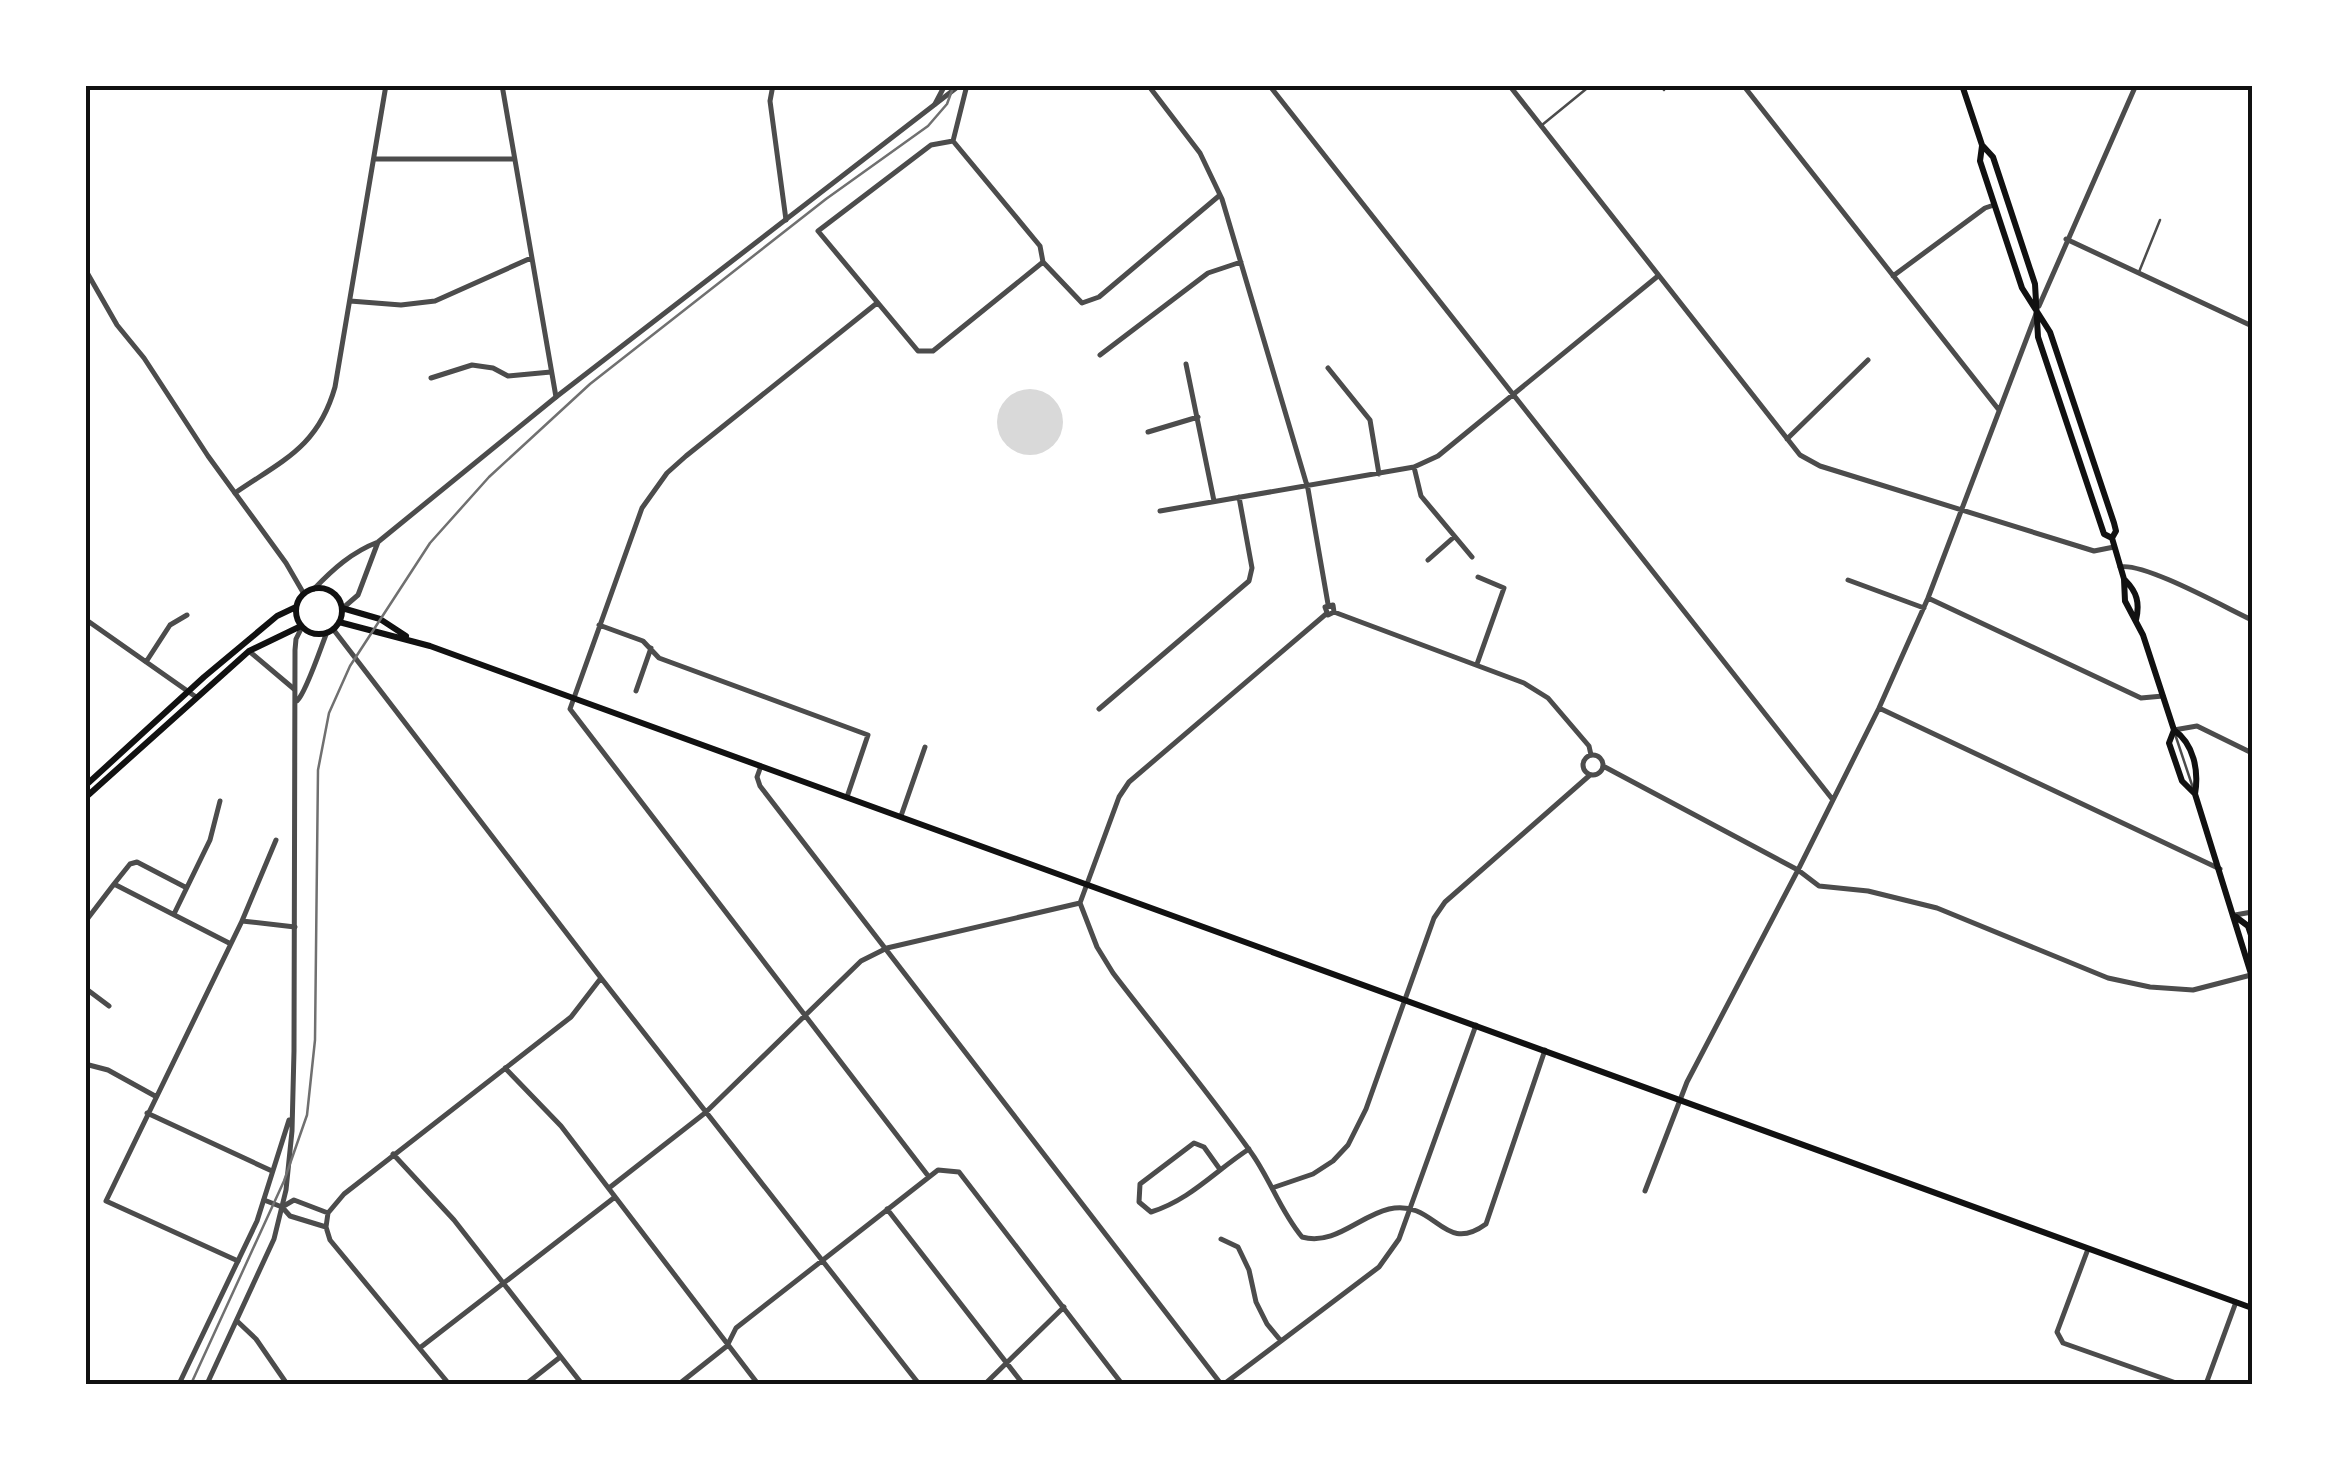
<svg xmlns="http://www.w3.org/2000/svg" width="2337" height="1469" font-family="'DM Sans',sans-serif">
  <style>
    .water { fill: #d9d9d9 }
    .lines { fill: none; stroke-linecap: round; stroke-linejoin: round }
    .service { stroke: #4c4c4c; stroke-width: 2.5 }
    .minor { stroke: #4c4c4c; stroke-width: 5 }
    .tertiary { stroke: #4c4c4c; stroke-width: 5 }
    .secondary { stroke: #111; stroke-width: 6 }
    .tram { stroke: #707070; stroke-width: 2.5 }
    .neatline { fill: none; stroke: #111; stroke-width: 4 }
  </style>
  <rect width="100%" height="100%" fill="#fff"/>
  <!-- water -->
  <path class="water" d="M997 422a33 33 0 1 1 66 0a33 33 0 1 1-66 0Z"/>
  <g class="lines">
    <!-- service -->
    <path class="service" d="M1660,85l4,5
      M1542,125l49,-40
      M2139,272l21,-52
      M2175,734l18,54"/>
    <!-- minor -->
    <path class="minor" d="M502,85l54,312
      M773,85l-3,16 16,119
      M1148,85l52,68 22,46 86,290 20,115
      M1269,85l564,715
      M1509,85l291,370 20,11 274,85 20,-4
      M1743,85l256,325
      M935,104l10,-19
      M953,141l-22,4 -113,86 100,120h15l110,-89
      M953,141l87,105 3,16 39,41 17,-6 121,-102
      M953,141l14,-56
      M374,159h140
      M2066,239l186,87
      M1893,276l92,-68 9,-3
      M350,301l51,4 34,-4 96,-43
      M877,303l-191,153 -19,17 -25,35 -72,201 359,468
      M1100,355l108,-82 33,-11
      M1186,364l28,137
      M1328,368l42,52 9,54
      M431,378l41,-13 21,3 15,8 43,-4
      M1148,432l50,-15
      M1787,439l81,-79
      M1414,467l7,29 51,61
      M235,493c48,-33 83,-46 100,-106l51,-302
      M1160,511l254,-44 24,-11 220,-180
      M1428,560l26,-23
      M2120,567c24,-5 106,41 132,53
      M1848,580l76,28
      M1928,598l213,100 22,-2
      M1334,612l-1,-7 -8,2 3,8 6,-3 190,71 24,15 41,48 2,9
      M85,619l111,78
      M599,625l44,16 16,17 209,77 -21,62
      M333,629l268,349 318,406
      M249,651l45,38
      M146,662l24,-37 17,-10
      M1477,664l27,-76 -26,-11
      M636,691l15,-43
      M1879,708l341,161
      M1099,709l150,-128 3,-13 -13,-71
      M2174,730l23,-4 55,27
      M1583 765a10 10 0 1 1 20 0a10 10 0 1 1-20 0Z
      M761,766l-4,11 3,9 461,598
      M1603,766l195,104 21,16 49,5 69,17 171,70 42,9 43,3 58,-15
      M901,816l24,-69
      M276,840l-34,81 53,6
      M114,884l16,-20 7,-2 48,25
      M1080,903l17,44 16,26c45,59 94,117 137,178 20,27 30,60 52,86 33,9 57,-21 87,-28 48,-10 53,47 97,15l59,-174
      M1080,903l39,-106 10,-15 197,-168
      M174,914l36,-74 10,-39
      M2235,915l17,-3
      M85,922l29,-38 115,59
      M85,988l24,18
      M85,1064l23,6 47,26
      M505,1068l56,58 197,258
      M147,1113l125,58
      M393,1154l61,66 128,164
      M1219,1168l-15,-21 -10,-4 -54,41 -1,18 12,10c39,-12 64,-41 98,-63
      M609,1188l96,-75 156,-152 26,-13 193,-45
      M1272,1188l41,-14 20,-13 15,-16 18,-36 68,-191 11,-16 145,-127
      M1645,1191l42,-109 111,-212 81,-162 49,-110 108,-284
      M264,1200l18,7 8,9 36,11
      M282,1207l12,-7 34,13
      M887,1209l136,175
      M1221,1239l17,8 11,23 7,32 11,22 14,17
      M2088,1249l-31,83 6,11 116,41
      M238,1261l-132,-60 136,-280
      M237,1321l19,18 31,45
      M421,1347l194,-150
      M449,1384l-119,-144 -4,-13 2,-14 16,-19 227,-177 30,-39
      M526,1384l33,-26
      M679,1384l48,-38 9,-18 202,-158 21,2 163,212
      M985,1384l79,-77
      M1224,1384l155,-117 20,-28 77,-214
      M2206,1384l30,-82"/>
    <!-- tertiary -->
    <path class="tertiary" d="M85,269l32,56 27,33 64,98 78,107 18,31
      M2039,306l97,-221
      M314,589c19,-20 38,-37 64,-47l178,-145 404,-312
      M343,608l15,-13 20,-53
      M297,701c9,-8 24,-54 30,-69
      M179,1384l78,-163 32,-101
      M207,1384l67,-145 12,-49 6,-59 2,-80 1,-401 1,-11 6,-12"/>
    <!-- secondary -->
    <path class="secondary" d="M1962,85l20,60 11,12 42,127 3,53 66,197 8,4 12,41 1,22 18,34 31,95 -5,13 13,38 13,13
      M1982,146l-2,15 42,127 28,44 64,191 2,8 -4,7
      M2125,580c12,12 15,23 11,40
      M296 611a23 23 0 1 1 46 0a23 23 0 1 1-46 0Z
      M342,608l38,11 26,17
      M339,622l91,24 1822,662
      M2174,730c20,14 25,41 21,64l57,183
      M85,786l119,-109 73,-61 19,-9
      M85,798l164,-147 52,-25
      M2236,917l12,9 4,12"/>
    <!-- tram -->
    <path class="tram" d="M191,1384l93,-203 23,-66 8,-75 3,-270 11,-57 21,-47 80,-123 59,-66 101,-93 236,-185 102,-73 19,-22 7,-19"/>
  </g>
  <!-- border -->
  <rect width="2337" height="1469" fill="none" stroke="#ffffff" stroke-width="175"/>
  <rect x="88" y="88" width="2162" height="1294" class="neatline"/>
</svg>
